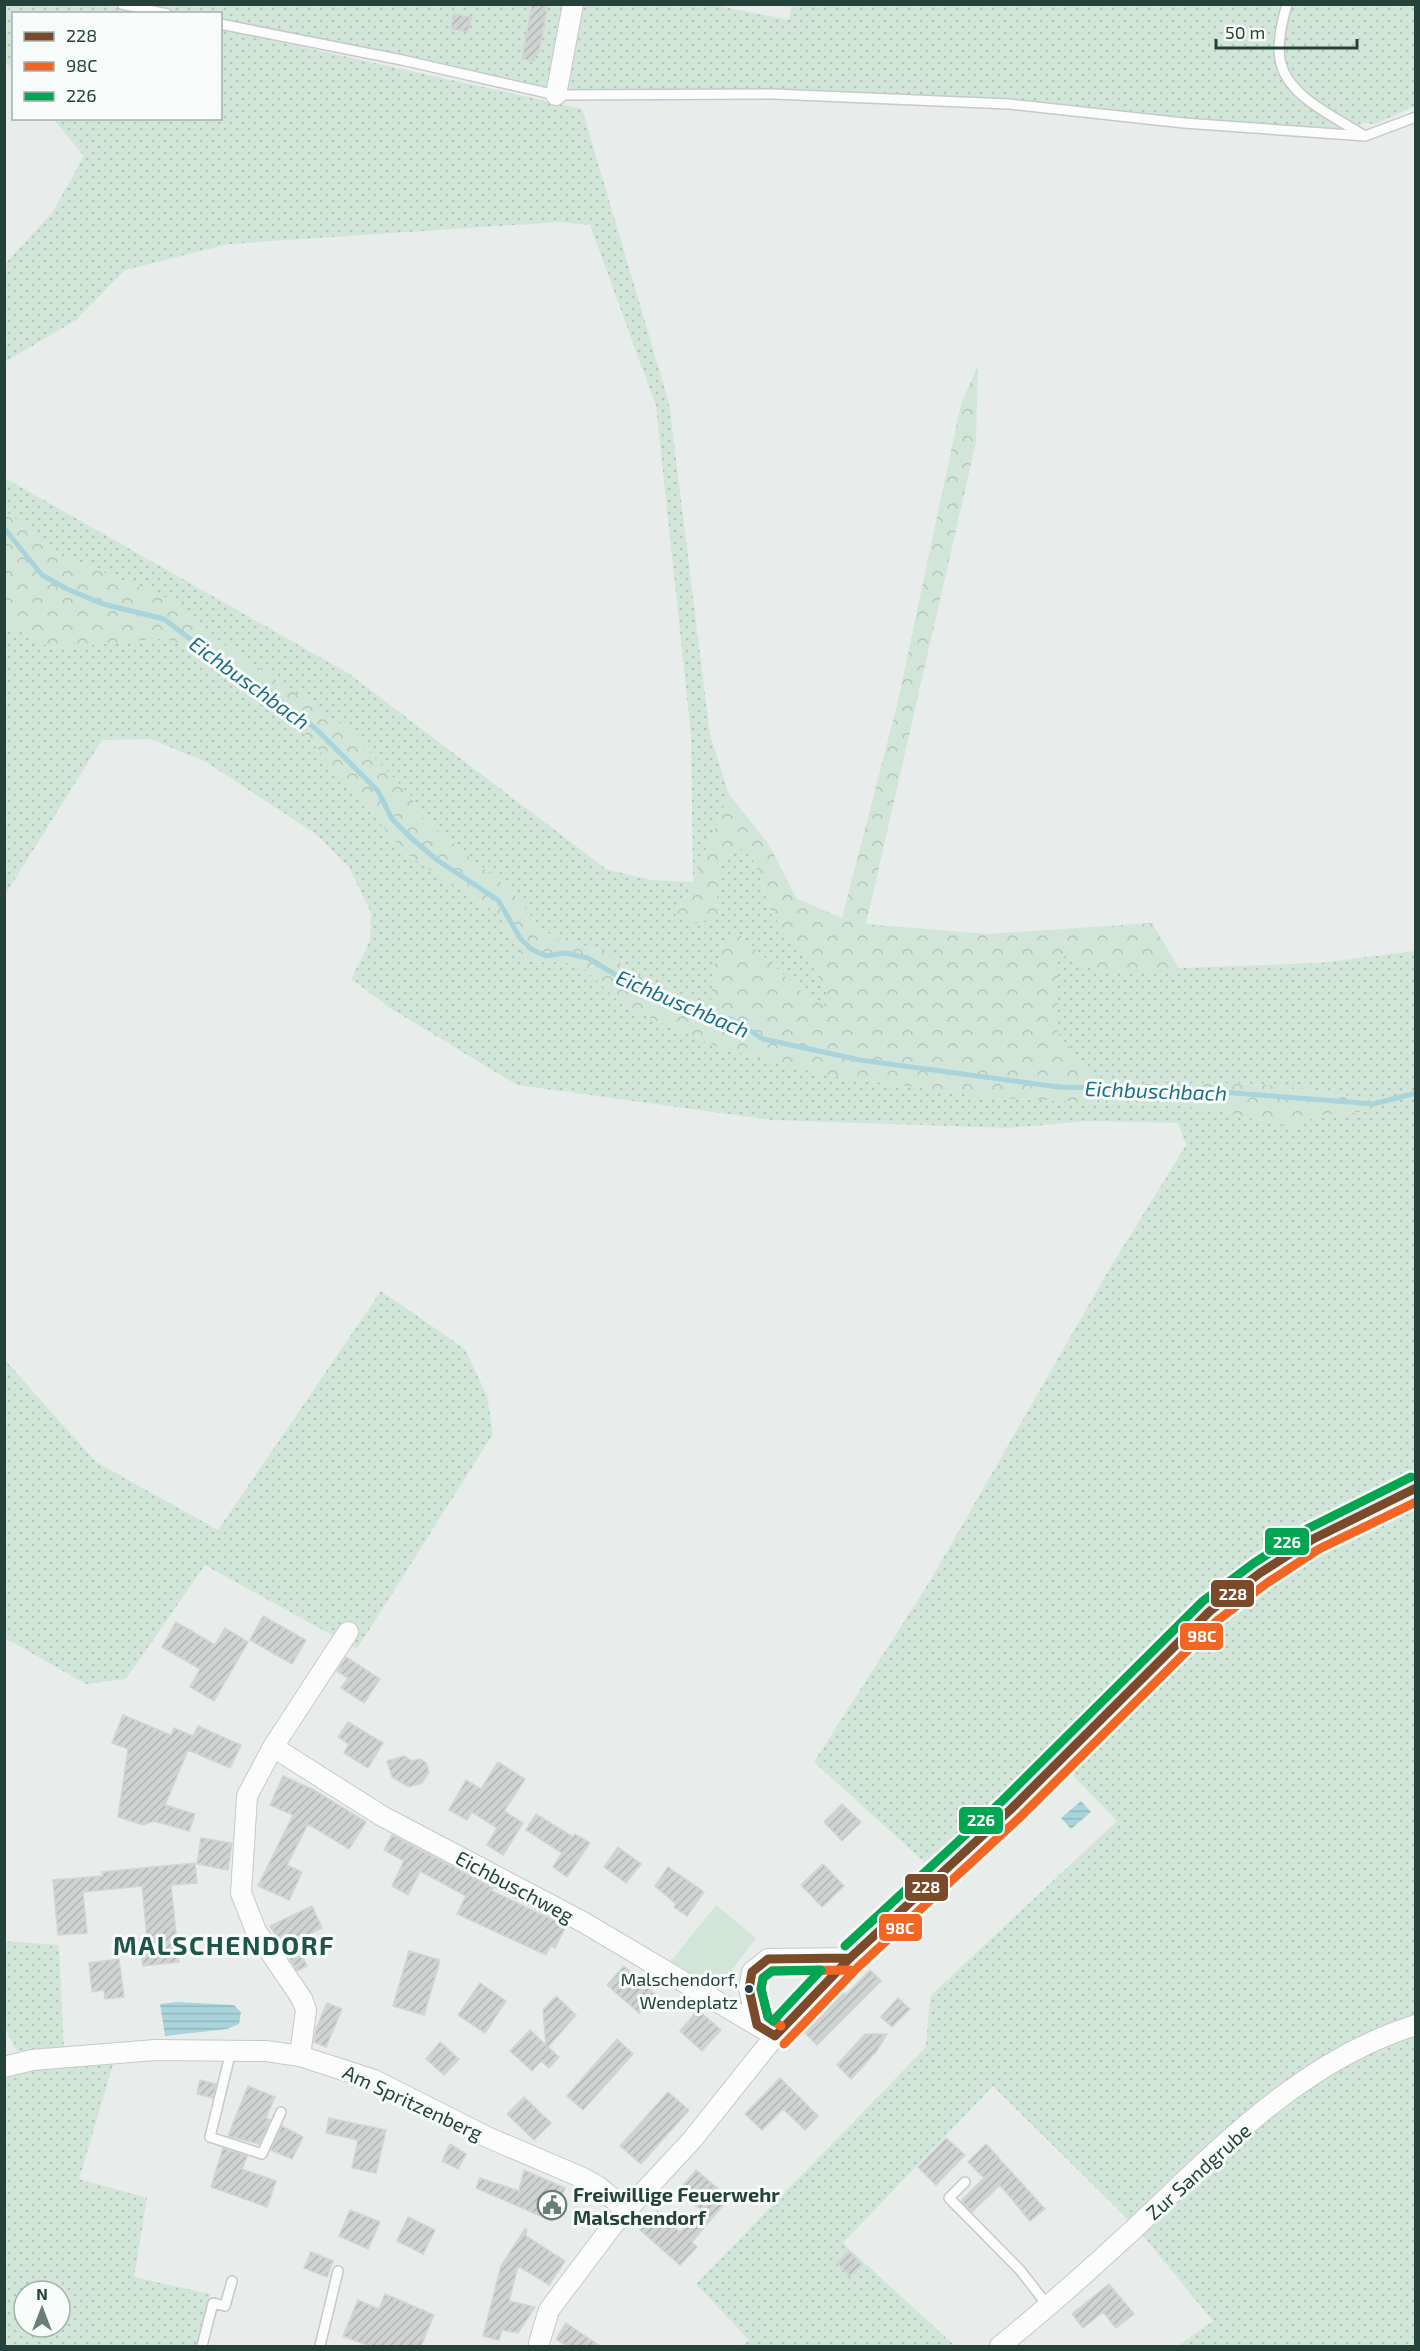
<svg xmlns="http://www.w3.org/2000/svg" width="1420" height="2351" font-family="'Exo 2',sans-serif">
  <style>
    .grass { fill: url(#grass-dots); fill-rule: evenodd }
    .forest { fill: url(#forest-crowns) }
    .park { fill: #d1e6d8 }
    .water { fill: url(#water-rules) }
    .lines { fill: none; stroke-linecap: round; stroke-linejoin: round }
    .stream { stroke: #a9d4db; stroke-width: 5 }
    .building { fill: url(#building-hatch); stroke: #d1d6d4; stroke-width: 1.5 }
    .service-casing { stroke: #c5cac8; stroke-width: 12 }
    .minor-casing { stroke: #c5cac8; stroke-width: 22 }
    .service { stroke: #fcfcfc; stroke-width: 9 }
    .minor { stroke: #fcfcfc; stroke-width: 20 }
    .bus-1-casing { stroke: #f7fbf9; stroke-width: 14 }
    .bus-2-casing { stroke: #f7fbf9; stroke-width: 14 }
    .bus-3-casing { stroke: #f7fbf9; stroke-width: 14 }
    .bus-1 { stroke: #7a4b2a; stroke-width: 9 }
    .bus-2 { stroke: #f26522; stroke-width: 9 }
    .bus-3 { stroke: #00a651; stroke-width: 9 }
    .bus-dot { fill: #24423a; stroke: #f7fbf9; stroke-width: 2 }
    .labels { text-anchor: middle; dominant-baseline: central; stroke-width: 6; stroke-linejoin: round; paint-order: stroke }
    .bus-label { font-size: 18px; fill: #24423a; stroke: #f7fbf9; text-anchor: end }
    .street-label { font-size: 20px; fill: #24423a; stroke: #f7fbf9 }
    .poi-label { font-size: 20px; font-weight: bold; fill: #24423a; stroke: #f7fbf9; text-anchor: start }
    .water-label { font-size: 21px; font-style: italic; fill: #1c6f80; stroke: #f7fbf9 }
    .district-label { font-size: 26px; font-weight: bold; letter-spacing: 1.5px; fill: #1f5548; stroke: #f7fbf9 }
    .line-badge { stroke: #f7fbf9; stroke-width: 2 }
    .badge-label { font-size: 16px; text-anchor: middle; font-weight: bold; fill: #fff }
  </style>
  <defs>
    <pattern id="grass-dots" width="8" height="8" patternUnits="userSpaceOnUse" patternTransform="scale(1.5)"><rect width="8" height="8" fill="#d1e6d8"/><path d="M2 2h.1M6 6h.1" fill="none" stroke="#b3c6ba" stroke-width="1.8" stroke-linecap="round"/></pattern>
    <pattern id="forest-crowns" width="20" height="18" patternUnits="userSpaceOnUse" patternTransform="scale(1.5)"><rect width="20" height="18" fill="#d1e6d8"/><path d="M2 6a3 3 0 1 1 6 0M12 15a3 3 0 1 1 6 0" fill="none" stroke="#b3c6ba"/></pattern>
    <pattern id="water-rules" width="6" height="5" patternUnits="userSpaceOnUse" patternTransform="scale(1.5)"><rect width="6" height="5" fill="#a9d4db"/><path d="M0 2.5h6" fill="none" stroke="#91b7bd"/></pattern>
    <pattern id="building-hatch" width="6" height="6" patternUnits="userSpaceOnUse" patternTransform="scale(1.5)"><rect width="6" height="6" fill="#cfd4d2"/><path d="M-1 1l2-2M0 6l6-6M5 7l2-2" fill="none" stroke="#b2b7b5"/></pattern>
  </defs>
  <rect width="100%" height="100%" fill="#e8edeb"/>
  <!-- grass -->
  <path class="grass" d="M710,4l79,16 3,-16 623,1v101l-40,18 -12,-1 -15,8 -164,-12 -167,-19 -461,-5 -335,-71 -1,-10 -53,-1 -45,-8z
    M4,5h98l42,8 -130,1 -1,58 -8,-11z
    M221,29l361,80 87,294 41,332 19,59 -36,88 -18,35h44c-3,-23 -6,-44 7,-64l20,-6 10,19 16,49 34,39 33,61 -39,-25 -59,-54 -29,72 -65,-27 -48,-31 -40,-10 -19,-12 -28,-36 -94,-78 -7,-18 -208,-166 -32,-30 -113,-46 -53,-43v-33l343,195 258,196 45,11 42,2 -2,-147 -35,-329 -66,-181 -30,-3 -331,22 -104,26 -49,50 -71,42 -1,-97 48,-52 32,-57 -31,-37 167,-1z
    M5,623l46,25 119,-10 83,55 49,37 103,123 93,61 28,47 52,2 47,44 93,40 108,28 167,23 207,9 96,21 20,-12 53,-5 2,-11 -69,-12 -61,-5 -117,1 -20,-4 -26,-22 -20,-24v-81l38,18 223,-8 96,-12v526l-54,21 -115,68 -117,102 -79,84 -119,116 -117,-106 116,-181 180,-313 76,-123 -8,-22 -90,-2 -79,7 -238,-8 -254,-35 -127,-77 -39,-29 19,-38 1,-28 -22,-46 -33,-33 -110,-72 -55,-23 -49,1 -97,155z
    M381,1291l84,58 22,47 6,38 -136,215 -152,-84 -79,114 -40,5 -81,-46 -1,-279 92,103 122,68z
    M1415,1500v518l-39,11 -77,45 -168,148 -138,-136 -150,157 112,103h-213l7,-6 -53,-56 230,-237 4,-51 187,-175 -50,-52 195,-186 108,-63z
    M4,1941l55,4 5,105 -47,1 -12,-23z
    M1415,2030v316h-238l36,-25 -73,-89 155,-139z
    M115,2058l-36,121 68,19 -13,79 76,17 -14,52h-191v-276zM24,2291h36v36h-36z"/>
  <!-- forest -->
  <path class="forest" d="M978,365l-2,77 -110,482 121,10 165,-11 28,47 -84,1 -38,-18v81l20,24 26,22 20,4 117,-1 61,5 69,12 -2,11 -53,5 -20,12 -96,-21 -207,-9 -167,-23 -108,-28 -93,-40 -47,-44 -52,-2 -28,-47 -93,-61 -103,-123 -49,-37 -83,-55 -119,10 -46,-25v-112l53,43 113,46 32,30 142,97 66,69 7,18 94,78 28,36 19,12 40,10 48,31 64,26 2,-40 16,-29 12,-2 59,54 38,24 -32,-60 -34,-39 -16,-49 -10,-18 -20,5c-13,20 -10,41 -7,64l-27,7 -17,-7 18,-35 36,-88 40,51 28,54 45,19 55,-213 64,-301z"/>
  <!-- park -->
  <path class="park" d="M716,1905l40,33 -39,52 -46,-29z"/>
  <!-- water -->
  <path class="water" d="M1081,1801l10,11 -20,17 -10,-11z
    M177,2002l57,3 7,7 -2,12 -12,5 -62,7 -5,-32z"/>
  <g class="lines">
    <!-- stream -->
    <path class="stream" d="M4,528l38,47 25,14 36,15 61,15 71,54 26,13 55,43 62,62 14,28 18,18 27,23 61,40 22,38 11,11 15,7 19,-3 23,5 43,26 50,18 23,12 29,6 30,19 97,21 199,27 150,4 164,13 43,-11"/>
  </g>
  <!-- building -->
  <path class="building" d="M532,4h16l-9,48 -2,-1 -3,10 -12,-2z
    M453,14l18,3 -3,15 -17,-3z
    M263,1616l43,24 -14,24 -42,-24z
    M176,1622l39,23 10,-17 23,14 -34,59 -24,-14 10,-18 -38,-22z
    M346,1657l34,22 -16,24 -23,-15 7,-10 -11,-7z
    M123,1715l48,20 3,-7 19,8 5,-10 43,19 -11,23 -42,-18 -23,55 30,9 -6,17 -35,-10 -11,4 -25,-8 10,-68 -16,-6z
    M348,1722l35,21 -15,25 -24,-15 5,-9 -11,-7z
    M404,1756l8,5 8,-2 6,4 3,9 -7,11 -13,4 -17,-10 -5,-16z
    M498,1762l27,17 -21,32 19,12 -20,32 -16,-10 10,-17 -25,-16 -5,8 -18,-10 17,-30 15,9z
    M283,1776l31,14 52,32 -17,27 -41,-25 -21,41 15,7 -13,28 -31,-14 35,-71 -23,-10z
    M842,1804l19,18 -19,19 -18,-19z
    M536,1814l37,23 2,-3 15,9 -23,34 -14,-10 9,-14 -36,-23z
    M392,1835l101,53 -1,3 74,35 -11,22 -5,-2 -4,9 -89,-41 9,-18 -46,-25 -12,24 -16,-9 12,-25 -20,-11z
    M201,1838l31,5 -4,27 -31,-6z
    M618,1847l23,17 -15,19 -22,-16z
    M195,1863l2,20 -26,2 8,77 -36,4 -4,-27 8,-1 -5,-52 -59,6 4,41 -29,2 -5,-55 50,-4 -1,-4z
    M823,1864l21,22 -22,21 -21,-22z
    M668,1867l36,25 -17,24 -13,-9 2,-3 -21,-18z
    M312,1906l10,22 -27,13 12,25 -10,5 -27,-45z
    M409,1951l31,9 -16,55 -31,-9z
    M119,1959l5,38 -19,2 -1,-9 -12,2 -3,-29z
    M624,1966l33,30 -18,17 -32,-28z
    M870,1970l11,11 -64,64 -17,-17 38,-41 8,8z
    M480,1983l26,18 -21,32 -27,-18z
    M556,1996l20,19 -28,32 11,10 -10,11 -8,-7 -9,10 -22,-20 20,-21 16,15 -3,-35z
    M898,1998l12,11 -18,18 -11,-10z
    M327,2003l15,6 -16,38 -12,-5 2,-13z
    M698,2010l23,20 -19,21 -22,-20z
    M865,2034h22l-11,18 -25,27 -14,-14z
    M617,2039l16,15 -50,56 -16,-14z
    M440,2042l19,17 -15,16 -18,-16z
    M780,2078l38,38 -13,14 -22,-21 -21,21 -17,-16z
    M200,2080l16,4 -3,14 -16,-4z
    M248,2086l27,11 -9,21 4,2 -11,24 -31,-8z
    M668,2092l21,18 -48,54 -21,-18z
    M524,2097l27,26 -17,17 -27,-26z
    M329,2118l57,12 -10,43 -24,-5 6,-28 -32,-7z
    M282,2126l21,11 -11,22 -21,-9z
    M946,2138l19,17 -29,30 -18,-18z
    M450,2144l16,10 -8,15 -16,-8z
    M986,2144l59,65 -15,12 -30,-36 -28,27 -11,-11 23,-23 -16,-16z
    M223,2148l24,8 -5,13 34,12 -9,26 -56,-20z
    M524,2170l41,18 -13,33 -76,-33 4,-10 39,13z
    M696,2170l33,28 -37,44 5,5 -17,18 -40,-35 17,-19 23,21 20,-23 -22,-18z
    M350,2210l30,12 -12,27 -29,-13z
    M408,2217l27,13 -12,24 -26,-13z
    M525,2229l2,1 -1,6 39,25 -16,24 -31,-19 -9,35 26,6 -17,26 -16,-3 -3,10 -16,-4 18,-70z
    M849,2251l13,14 -12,11 -13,-13z
    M311,2252l22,9 -6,16 -23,-9z
    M1109,2284l25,30 -18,14 -13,-16 -20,16 -11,-14z
    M385,2294l49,21 -13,31h-52l-26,-10 15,-36 21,9z
    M566,2323l34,23h-33l-11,-7z"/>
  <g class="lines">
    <!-- service casing -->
    <g class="service-casing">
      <path id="service" d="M122,4l45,10
        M1287,4c-5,18 -11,42 -6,60 9,34 55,53 82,71
        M220,24l182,36 154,35 218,-1 235,10 175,19 181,13 51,-19
        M231,2051l-21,86 52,17 19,-42
        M965,2182l-16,16 71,72 28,36
        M202,2346l11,-43 12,3 7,-25
        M320,2346l18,-75"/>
    </g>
    <!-- minor casing -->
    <g class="minor-casing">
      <path id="minor" d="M556,95l17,-91
        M273,1747l109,69 201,106 192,114
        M757,2025l-8,-36 3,-17 16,-13 82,-1
        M300,2056l6,-46 -4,-11 -46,-68 -15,-38 6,-97 26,-49 75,-115
        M4,2067l28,-7 123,-10 111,1 34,5 74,24 113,57 96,41 16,9 27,23
        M539,2343l10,-33 64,-85 79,-85 83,-104 75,-78 160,-148 200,-199 50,-38 53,-34 103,-51
        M1000,2346c47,-38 93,-79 137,-120 84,-79 166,-166 279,-201"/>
    </g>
    <!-- service -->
    <use href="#service" class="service"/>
    <!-- minor -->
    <use href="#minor" class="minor"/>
    <!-- bus-1 casing -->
    <g class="bus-1-casing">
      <path id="bus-1" d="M775,2036l75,-78 160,-148 200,-199 50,-38 53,-34 103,-51
        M775,2036l-18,-11 -8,-36 3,-17 16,-13 82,-1"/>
    </g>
    <!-- bus-2 casing -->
    <g class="bus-2-casing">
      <path id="bus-2" d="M781,2026l-13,-9 -7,-28 2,-11 9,-7 78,-1
        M784,2044l74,-77 160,-148 200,-199 49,-37 52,-34 97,-47"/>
    </g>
    <!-- bus-3 casing -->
    <g class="bus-3-casing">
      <path id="bus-3" d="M845,1946l157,-145 201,-200 51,-38 53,-34 104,-52
        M821,1970l-48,51 -5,-4 -7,-28 2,-11 9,-7z"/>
    </g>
    <!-- bus-1 -->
    <use href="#bus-1" class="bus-1"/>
    <!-- bus-2 -->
    <use href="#bus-2" class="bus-2"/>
    <!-- bus-3 -->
    <use href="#bus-3" class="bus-3"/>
  </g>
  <!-- icons -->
  <defs>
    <g id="civic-ring" transform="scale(1.5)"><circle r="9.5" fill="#f7fbf9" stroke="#697e78" stroke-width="1.5"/><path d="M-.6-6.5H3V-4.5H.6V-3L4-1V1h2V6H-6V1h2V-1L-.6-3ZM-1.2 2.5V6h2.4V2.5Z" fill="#697e78"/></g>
  </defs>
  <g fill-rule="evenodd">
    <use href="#civic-ring" x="552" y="2205"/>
  </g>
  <!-- markers -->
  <circle class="bus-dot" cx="749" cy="1989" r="5"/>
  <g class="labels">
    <!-- bus labels -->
    <g class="bus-label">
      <text x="738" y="1979">Malschendorf,<tspan x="738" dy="23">Wendeplatz</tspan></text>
    </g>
    <!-- street labels -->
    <g class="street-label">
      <text transform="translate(515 1886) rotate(28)">Eichbuschweg</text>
      <text transform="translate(413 2102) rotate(25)">Am Spritzenberg</text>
      <text transform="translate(1198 2171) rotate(-42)">Zur Sandgrube</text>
    </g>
    <!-- poi labels -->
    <g class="poi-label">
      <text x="573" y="2194">Freiwillige Feuerwehr<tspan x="573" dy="23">Malschendorf</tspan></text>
    </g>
    <!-- water labels -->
    <g class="water-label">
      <text transform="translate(250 682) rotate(36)">Eichbuschbach</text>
      <text transform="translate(683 1003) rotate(23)">Eichbuschbach</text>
      <text transform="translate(1156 1090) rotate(2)">Eichbuschbach</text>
    </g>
    <!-- district labels -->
    <g class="district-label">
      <text x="224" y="1944">MALSCHENDORF</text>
    </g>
  </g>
  <g class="line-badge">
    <rect x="1264" y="1527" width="46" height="29" rx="6" fill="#00a651"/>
    <rect x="1210" y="1579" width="45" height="29" rx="6" fill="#7a4b2a"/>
    <rect x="1179" y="1622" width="45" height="29" rx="6" fill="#f26522"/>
    <rect x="958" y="1806" width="46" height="29" rx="6" fill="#00a651"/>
    <rect x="904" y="1873" width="45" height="29" rx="6" fill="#7a4b2a"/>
    <rect x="878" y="1913" width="45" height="29" rx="6" fill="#f26522"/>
  </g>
  <g class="badge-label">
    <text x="1287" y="1548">226</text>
    <text x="1233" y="1600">228</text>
    <text x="1202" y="1642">98C</text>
    <text x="981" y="1826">226</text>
    <text x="926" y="1893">228</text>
    <text x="900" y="1934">98C</text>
  </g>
  <!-- border -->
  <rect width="1420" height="2351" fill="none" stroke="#24423a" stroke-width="12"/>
  <!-- legend -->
  <rect x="12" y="12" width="210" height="108" fill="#f7fbf9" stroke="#a3b1ad" stroke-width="1.5"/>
  <rect x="24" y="32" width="30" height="9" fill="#7a4b2a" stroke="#a3b1ad" stroke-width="1.5"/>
  <text x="66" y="42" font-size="18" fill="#24423a">228</text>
  <rect x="24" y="62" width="30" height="9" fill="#f26522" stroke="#a3b1ad" stroke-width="1.5"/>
  <text x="66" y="72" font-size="18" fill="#24423a">98C</text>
  <rect x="24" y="92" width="30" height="9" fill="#00a651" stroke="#a3b1ad" stroke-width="1.5"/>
  <text x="66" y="102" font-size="18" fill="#24423a">226</text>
  <!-- north arrow -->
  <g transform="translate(42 2309)"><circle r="28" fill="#f7fbf9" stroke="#a3b1ad" stroke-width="1.5"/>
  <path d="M0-4.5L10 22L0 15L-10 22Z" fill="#697e78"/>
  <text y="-9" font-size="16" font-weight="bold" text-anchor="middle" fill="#24423a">N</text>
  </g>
  <!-- scale -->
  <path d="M1216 39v9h141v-9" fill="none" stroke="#24423a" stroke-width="3"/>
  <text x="1225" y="39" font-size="18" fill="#24423a" stroke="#f7fbf9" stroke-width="4.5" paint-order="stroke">50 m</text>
</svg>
